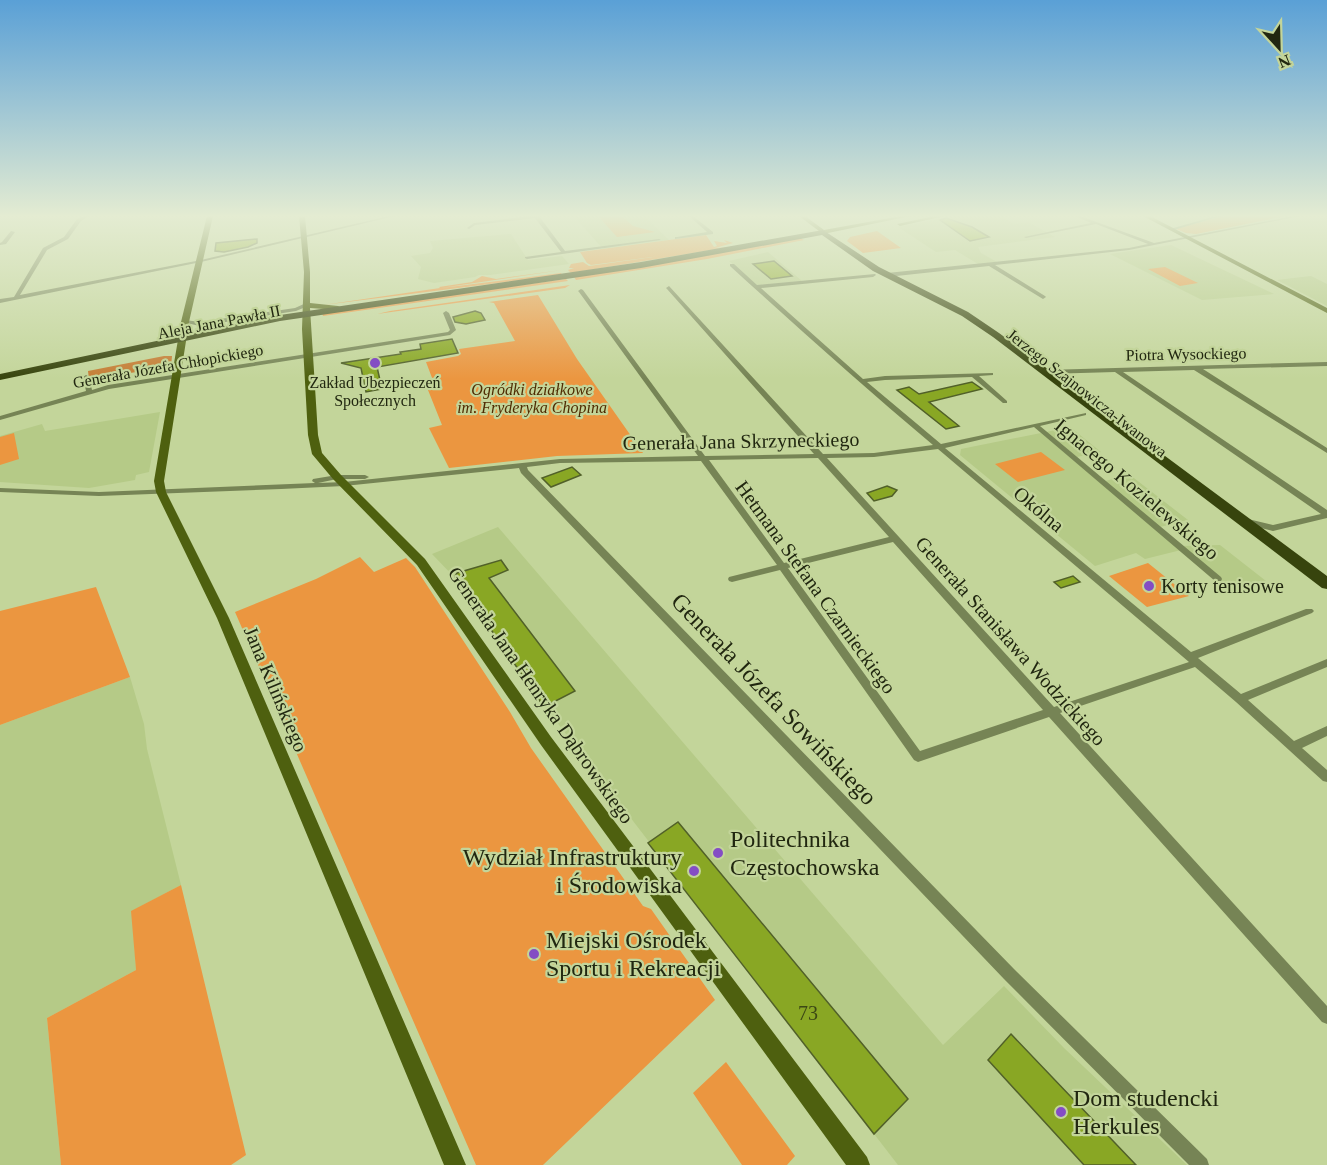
<svg xmlns="http://www.w3.org/2000/svg" width="1327" height="1165" font-family="'Times New Roman',serif">
  <style>
    .built { fill: #b5ca87 }
    .green { fill: #eb9640 }
    .forest { fill: #c57e36 }
    .building { fill: #89a724; stroke: #516029; stroke-width: 1.5 }
    .lines { fill: none; stroke-linecap: round; stroke-linejoin: round }
    .street { fill: #768455; fill-rule: evenodd }
    .secondary { fill: #4e600f; fill-rule: evenodd }
    .primary { fill: #37440d; fill-rule: evenodd }
    .poi-dot { fill: #844dc4; stroke: #c3d59a; stroke-width: 2 }
    .labels { text-anchor: middle; dominant-baseline: central; stroke-width: 4.5; stroke-linejoin: round; paint-order: stroke }
    .far-street-label { font-size: 16px; fill: #212710; stroke: #c3d59a }
    .far-poi-label { font-size: 16px; fill: #212710; stroke: #c3d59a }
    .far-park-label { font-size: 16px; font-style: italic; fill: #4f2b02; stroke: #c3d59a }
    .street-label { font-size: 20px; fill: #212710; stroke: #c3d59a }
    .poi-label { font-size: 20px; fill: #212710; stroke: #c3d59a; text-anchor: start }
    .near-number-label { font-size: 20px; fill: #3b4715 }
    .near-street-label { font-size: 24px; fill: #212710; stroke: #c3d59a }
    .near-poi-label { font-size: 24px; fill: #212710; stroke: #c3d59a; text-anchor: start }
  </style>
  <rect width="100%" height="100%" fill="#c3d59a"/>
  <!-- built -->
  <path class="built" d="M574,216h88l-16,2 23,22 -66,9z
    M954,216h46l15,8 13,-2 27,15 -77,10 3,6 16,9 -19,2 -23,-14 -19,2 -38,-25z
    M511,234l17,26 34,-4 7,8 -79,11h-11l-4,2 -41,6 -16,-4 3,-12 -10,-11 19,-3 3,-5 -3,-7z
    M1171,245l103,49 -72,6 -92,-46z
    M768,252l34,29 -45,4 -28,-24z
    M1311,276l16,8v22l-50,-26z
    M160,412l-11,60 -13,3 -1,5 -46,8 -89,-6v-46l42,-12 3,7z
    M1070,427l31,25 -24,5 -31,-25z
    M1041,433l140,117 -36,9 -9,-6 -41,13 -135,-111 1,-6z
    M1130,475l58,45 -28,7 -55,-46z
    M498,527l445,518 61,-59 60,62 123,117h-289l-342,-444 -98,-140 -26,-27z
    M1220,545l46,36 -36,8 -50,-43z
    M130,677l14,47 3,25 34,136 -49,26 4,59 -89,48 14,147h-61v-440z"/>
  <!-- green -->
  <path class="green" d="M598,216h24l11,10 22,6 -38,5z
    M1222,216h63l-89,18 -10,-1 -10,-4z
    M877,231l24,17 -38,5 -16,-12 3,-4z
    M706,235l8,12 3,-1 -3,-5 13,2 -3,-3 9,3 -18,5 15,-1 -159,26 -3,-3 6,-2h-5l2,-4 12,-2 6,4 71,-10 -69,9 -4,-2 -7,-11z
    M800,238l4,2 -97,19 -131,21 -2,-3z
    M1165,267l33,16 -18,3 -32,-17z
    M562,270l-121,18 120,-15 1,2 -239,30 117,-17 -1,-1 33,-5 10,-6 14,3z
    M566,279l2,2 -245,35 -1,-3z
    M570,285l-5,3 -188,26 13,-3z
    M538,295l39,64 66,94 -86,3 -108,12 -20,-40 13,-3 -16,-40 8,-2 -8,-21 32,-6 3,-2 -2,-5 56,-8 -21,-38 -5,-1z
    M14,433l5,26 -19,6v-28z
    M1041,452l24,18 -47,12 -23,-18z
    M360,557l14,15 32,-14 9,9 95,145 21,36 112,158 8,3 64,91 -172,165h-67l-241,-553 81,-33z
    M1148,563l41,33 -42,11 -38,-31z
    M96,587l34,90 -130,48v-114z
    M181,885l65,270 -15,10h-170l-14,-147 89,-48 -5,-59z
    M726,1062l69,94 -8,9h-45l-49,-72z"/>
  <!-- forest -->
  <path class="forest" d="M164,356h8l-1,11 -82,12 -1,-8z"/>
  <!-- building -->
  <path class="building" d="M946,218l26,9 17,10 -19,4 -30,-21z
    M257,239v4l-9,4 -24,5 -9,-1 1,-8z
    M774,261l18,15 -21,3 -18,-15z
    M475,311l6,2 4,7 -19,4 -11,-2 -2,-5z
    M452,339l6,14 -81,14 5,22 -16,3 -5,-24 -20,-5 60,-9 -1,-2 21,-3 -1,-5z
    M972,382l10,7 -53,13 30,24 -13,3 -49,-39 12,-3 10,7z
    M572,467l9,8 -30,12 -9,-9z
    M887,486l10,4 -5,6 -18,5 -7,-8z
    M501,560l7,10 -19,8 86,113 -31,16 -89,-130 2,-4z
    M1073,576l7,6 -19,6 -7,-6z
    M678,822l230,277 -34,35 -226,-291z
    M1011,1034l125,131h-52l-96,-105z"/>
  <g class="lines">
    <!-- street -->
    <path class="street" d="M85,216h4l-8,5 -13,18 -21,11 -27,45 181,-35 188,-44h6l-194,46 -201,41v-4l14,-2 29,-49 21,-11 13,-18z
      M530,216h9l26,35 94,-12 2,1 -134,19 -2,-1v-1l36,-5 -26,-34 -60,7 -6,4 -2,-1 7,-5z
      M689,216h4l20,16v2l-38,5v-2h2l30,-5z
      M1075,216h5l74,27 140,-27h6l-171,34 -134,15 50,31 1,1 -3,2 -54,-33 -102,11 -3,-2 3,-2 242,-25 19,-4 -52,-20 -70,14 -2,-1 67,-14z
      M1216,216h5l-47,14 -4,-1z
      M11,231l4,1 -9,12 -6,1v-2l2,-1z
      M730,264h4l23,21 118,-11 1,1 -3,2 -112,11 102,91 22,-3 108,-3v2l-14,1 28,25v2h-4l-31,-26 -87,3 -18,2 74,62 145,-31v2l-46,11 181,151 1,2 -1,2h-6l-181,-154 -89,21 246,204 115,-43h6l2,2 -2,2 -114,45 43,36 86,-35v8l-79,33 46,41 33,-15v10l-25,12 25,22v12l-4,-1 -87,-79 -41,-35 -135,46 267,293v18l-5,-2 -273,-305 -131,45 -4,-2 -134,-190 -48,12 -3,-1 -1,-2 1,-2 48,-12 -76,-104 -141,2 -33,4 1,3 486,499 193,190 2,6h-20l-185,-186 -483,-506 -2,-5 -175,18 -63,3 -182,7 -99,-4v-4l99,4 216,-9 -3,-2 1,-2 24,-4h28l4,2 -4,2h-28l-19,4 26,-1 216,-23 138,-3 -119,-164 -1,-1 3,-2 2,1 122,166 109,-2 -147,-165 -1,-1 3,-2 154,168 51,-1 59,-8c-69,-58 -137,-119 -203,-179zM938,449l251,213 -135,45 -227,-249 47,-1zM818,458l71,79 -105,26 -75,-103zM893,542l150,168 -123,41 -132,-183z
      M306,303l2,1v2l-12,5 -96,15 -18,-4 3,-2 15,2 95,-14z
      M446,311l3,2 7,17 -6,5 -341,54 -109,31v-4l86,-25 -3,-14 3,-2 3,2 3,13 16,-5 340,-53 2,-2 -7,-17z
      M1327,362v4l-124,3 124,79v5l-133,-83 -71,2 204,138v8l-54,13 -28,-7 -1,-2 4,-3 25,6 48,-11 -206,-142 -69,2 -3,-2 3,-2z"/>
    <!-- secondary -->
    <path class="secondary" d="M207,216h6l-24,106 -25,159 2,11 63,126 237,547h-22l-227,-547 -61,-126 -2,-11 27,-159z
      M299,216h6l5,56v31l28,3 4,2 -4,2 -28,-2 8,127 4,18 19,22 84,84 126,178 316,420 3,8h-24l-305,-420 -124,-180 -84,-86 -21,-25 -4,-19 -6,-106 2,-57z
      M799,216h6l19,14 77,-14h10l-88,18z
      M935,216h10l-45,10 -3,-2z
      M1143,216h7l177,92v5z"/>
    <!-- primary -->
    <path class="primary" d="M823,230l56,37 89,45 31,21 328,243v13l-5,-1 -329,-251 -31,-21 -89,-45 -51,-36 -181,33 -361,53 -280,59v-6l280,-59 361,-53z"/>
  </g>
  <!-- sky -->
  <linearGradient id="sky" x2="0" y2="1"><stop stop-color="#5aa0d6"/><stop offset="0.57" stop-color="#e4ecd2"/><stop offset="1" stop-color="#e4ecd2" stop-opacity="0"/></linearGradient>
  <rect width="1327" height="379" fill="url(#sky)"/>
  <!-- markers -->
  <g class="poi-dot">
    <circle cx="375" cy="363" r="6"/>
    <circle cx="1149" cy="586" r="6"/>
    <circle cx="718" cy="853" r="6"/>
    <circle cx="694" cy="871" r="6"/>
    <circle cx="534" cy="954" r="6"/>
    <circle cx="1061" cy="1112" r="6"/>
  </g>
  <g class="labels">
    <!-- far-street labels -->
    <g class="far-street-label">
      <text transform="translate(219 322) rotate(-11)">Aleja Jana Pawła II</text>
      <text transform="translate(1186 354) rotate(-1)">Piotra Wysockiego</text>
      <text transform="translate(168 366) rotate(-10)">Generała Józefa Chłopickiego</text>
      <text transform="translate(1087 393) rotate(38)">Jerzego Szajnowicza-Iwanowa</text>
    </g>
    <!-- far-poi labels -->
    <g class="far-poi-label">
      <text x="375" y="382">Zakład Ubezpieczeń<tspan x="375" dy="18">Społecznych</tspan></text>
    </g>
    <!-- far-park labels -->
    <g class="far-park-label">
      <text x="532" y="389">Ogródki działkowe<tspan x="532" dy="18">im. Fryderyka Chopina</tspan></text>
    </g>
    <!-- street labels -->
    <g class="street-label">
      <text transform="translate(741 441) rotate(-1)">Generała Jana Skrzyneckiego</text>
      <text transform="translate(1137 489) rotate(40)">Ignacego Kozielewskiego</text>
      <text transform="translate(1039 509) rotate(40)">Okólna</text>
      <text transform="translate(816 587) rotate(54)">Hetmana Stefana Czarnieckiego</text>
      <text transform="translate(1011 641) rotate(48)">Generała Stanisława Wodzickiego</text>
      <text transform="translate(276 689) rotate(67)">Jana Kilińskiego</text>
      <text transform="translate(541 695) rotate(55)">Generała Jana Henryka Dąbrowskiego</text>
    </g>
    <!-- poi labels -->
    <g class="poi-label">
      <text x="1161" y="586">Korty tenisowe</text>
    </g>
    <!-- near-number labels -->
    <g class="near-number-label">
      <text x="808" y="1013">73</text>
    </g>
    <!-- near-street labels -->
    <g class="near-street-label">
      <text transform="translate(774 699) rotate(46)">Generała Józefa Sowińskiego</text>
    </g>
    <!-- near-poi labels -->
    <g class="near-poi-label">
      <text x="730" y="839">Politechnika<tspan x="730" dy="28">Częstochowska</tspan></text>
      <text x="682" y="857" text-anchor="end">Wydział Infrastruktury<tspan x="682" dy="28">i Środowiska</tspan></text>
      <text x="546" y="940">Miejski Ośrodek<tspan x="546" dy="28">Sportu i Rekreacji</tspan></text>
      <text x="1073" y="1098">Dom studencki<tspan x="1073" dy="28">Herkules</tspan></text>
    </g>
  </g>
  <!-- north arrow -->
  <g transform="translate(1279 48) rotate(158)" stroke="#c3d59a" stroke-width="4.5" paint-order="stroke">
  <path d="M0-4.5L10 22L0 15L-10 22Z" fill="#212710"/>
  <text y="-9" font-size="16" font-weight="bold" text-anchor="middle" fill="#212710">N</text>
  </g>
</svg>
